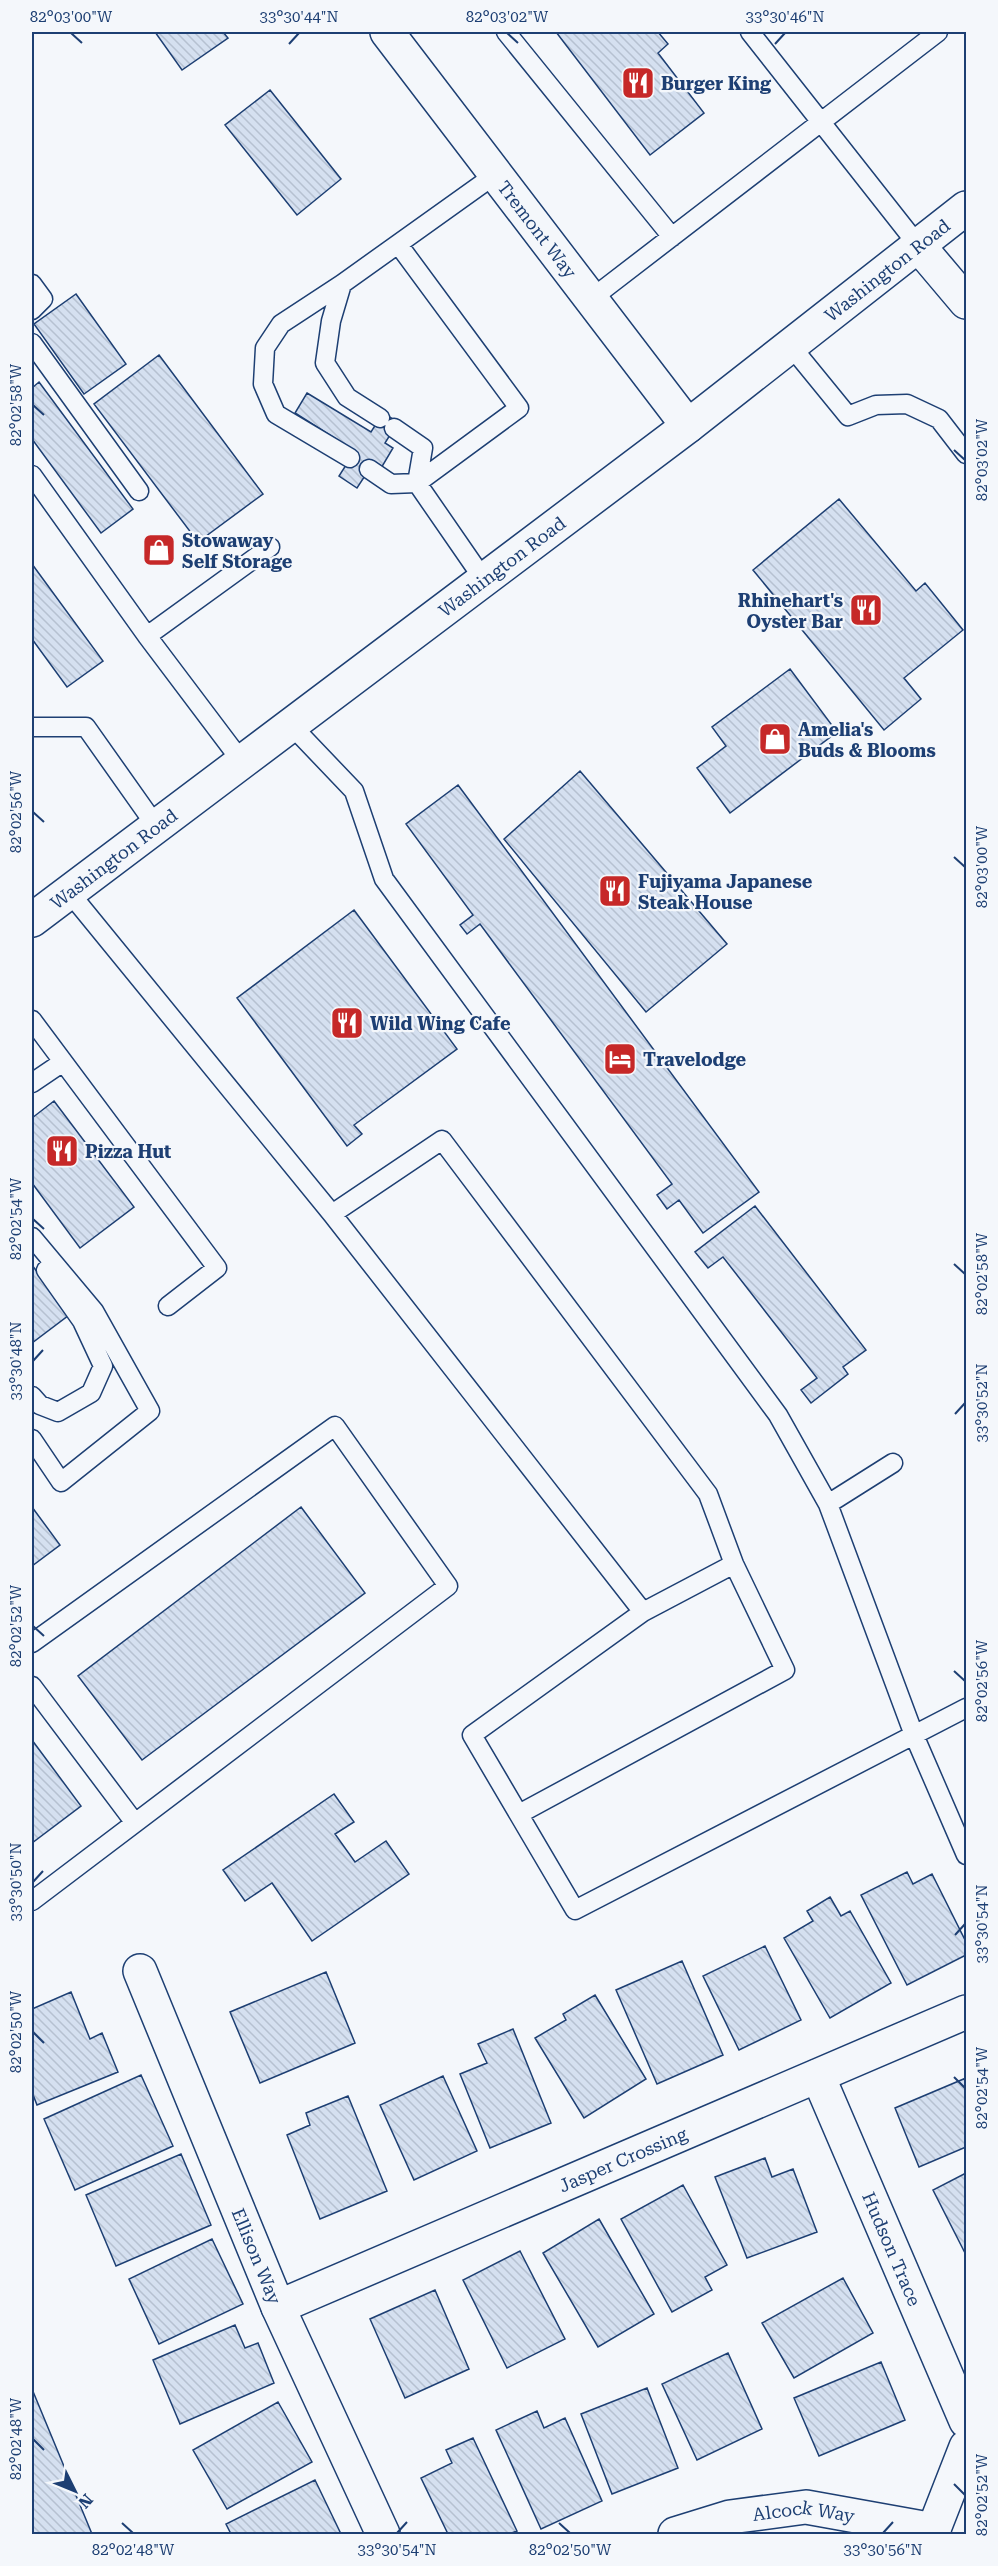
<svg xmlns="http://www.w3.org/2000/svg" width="998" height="2566" font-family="'Roboto Serif',serif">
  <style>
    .building { fill: url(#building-back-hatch); stroke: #1d3f73; stroke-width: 1.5 }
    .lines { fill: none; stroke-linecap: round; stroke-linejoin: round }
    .service-casing { stroke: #1d3f73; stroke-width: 21 }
    .minor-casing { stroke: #1d3f73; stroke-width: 36 }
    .primary-casing { stroke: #1d3f73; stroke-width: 36 }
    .service { stroke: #f4f7fb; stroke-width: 18 }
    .minor { stroke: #f4f7fb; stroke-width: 33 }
    .primary { stroke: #f4f7fb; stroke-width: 33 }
    .ticks { fill: none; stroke: #1d3f73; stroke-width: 2 }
    .labels { text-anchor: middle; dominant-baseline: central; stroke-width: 4.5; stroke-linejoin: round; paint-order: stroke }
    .poi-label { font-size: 18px; font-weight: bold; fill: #1d3f73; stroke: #f4f7fb; text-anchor: start }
    .street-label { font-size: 18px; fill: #1d3f73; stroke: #f4f7fb }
    .neatline { fill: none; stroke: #1d3f73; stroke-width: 2 }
    .ticks-label { font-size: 15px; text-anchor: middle; fill: #1d3f73 }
  </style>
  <defs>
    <pattern id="building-back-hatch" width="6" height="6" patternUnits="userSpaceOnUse" patternTransform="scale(1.5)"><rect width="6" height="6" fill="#d5e0f0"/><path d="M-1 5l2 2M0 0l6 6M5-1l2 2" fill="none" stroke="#b6c1d1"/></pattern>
  </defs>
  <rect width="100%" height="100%" fill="#f4f7fb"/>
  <!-- building -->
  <path class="building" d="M155,32h68l5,6 -46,32z
    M556,32h102l10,12 -10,9 46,60 -54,42z
    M270,90l71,89 -44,36 -72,-90z
    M76,294l50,70 -42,30 -50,-70z
    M159,355l104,139 -65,48 -104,-138z
    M39,382l94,127 -32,24 -69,-94v-51z
    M307,393l64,39 12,-19 15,9 -13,21 8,5 -13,22 -8,-5 -15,23 -18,-12 16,-25 -60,-38z
    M839,499l77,92 9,-8 38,47 -59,48 17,21 -37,31 -131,-160z
    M32,564l71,97 -36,26 -35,-48z
    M790,669l47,63 -107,81 -33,-45 29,-22 -14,-19z
    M580,771l147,173 -81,68 -142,-173z
    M458,785l301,407 -56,41 -24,-33 -12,9 -10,-14 15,-11 -192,-260 -13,10 -7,-9 13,-10 -67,-91z
    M354,910l103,139 -103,76 8,9 -15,12 -110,-148z
    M54,1101l80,106 -54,41 -48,-65v-65z
    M755,1206l111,144 -23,17 5,7 -37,29 -10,-13 16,-12 -94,-121 -15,11 -13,-16z
    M32,1265l37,50 -37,28z
    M32,1507l28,38 -28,21z
    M301,1507l64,86 -223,167 -64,-84z
    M32,1740l49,66 -49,37z
    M334,1794l20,28 -19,12 20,28 31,-21 23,33 -97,67 -40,-58 -27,18 -22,-31z
    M907,1872l6,12 19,-10 34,68v13l-59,30 -46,-90z
    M830,1897l11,19 9,-5 41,72 -61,35 -46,-80 29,-17 -6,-10z
    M765,1946l36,74 -62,30 -36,-74z
    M682,1961l41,94 -66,29 -41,-94z
    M326,1972l29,71 -95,40 -30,-71z
    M71,1992l19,47 12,-6 16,39 -81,33 -5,-13v-83z
    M595,1995l51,84 -62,39 -49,-80 31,-18 -3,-6z
    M513,2029l38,94 -61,25 -30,-74 27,-11 -9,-19z
    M141,2075l32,71 -98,44 -31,-71z
    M443,2076l34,75 -63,29 -34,-75z
    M966,2078v69l-47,20 -24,-59z
    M348,2096l39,95 -67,28 -33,-84 23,-10 -4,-12z
    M181,2154l30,71 -95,41 -30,-71z
    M765,2158l7,19 21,-8 24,63 -70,26 -32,-81z
    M966,2173v82l-33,-65z
    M683,2185l44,80 -22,12 7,13 -40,22 -51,-93z
    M599,2219l55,95 -56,33 -55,-94z
    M212,2239l31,65 -84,40 -30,-65z
    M520,2251l45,88 -58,29 -44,-88z
    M843,2278l30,55 -79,45 -32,-55z
    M435,2290l34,79 -64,29 -35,-79z
    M235,2325l10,23 13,-5 16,40 -94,41 -27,-64z
    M728,2353l34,76 -65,31 -35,-76z
    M881,2362l24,58 -86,36 -25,-58z
    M647,2388l31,80 -66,26 -31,-80z
    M32,2389l60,145h-60z
    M278,2402l34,60 -85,47 -34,-59z
    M537,2411l7,17 21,-10 37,83 -61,28 -45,-99z
    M473,2438l44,93 -8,3h-61l-27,-56 31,-15 -6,-13z
    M315,2480l26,54h-110l-5,-10z"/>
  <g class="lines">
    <!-- service casing -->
    <g class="service-casing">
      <path id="service" d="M506,32l166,205
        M750,32l167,212
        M398,244l121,164 -102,75 67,97
        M32,284l11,15 -11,11
        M342,284l-11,37 -6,42 22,34 33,21
        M591,299l347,-267
        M32,343l107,148
        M790,345l58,71 28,-11 31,-1 32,15 27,35
        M350,458l-74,-44 -13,-30 2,-36 16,-24 61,-40 154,-110
        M369,469l22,15 26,-1 6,-35 -29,-20
        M32,475l115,161 95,126
        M147,636l123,-89
        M291,725l63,66 30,88 394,536 50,89 65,-41
        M32,727h54l70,99
        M69,892l263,322 311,398 -171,123 103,175 391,-202
        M32,1020l185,248 -49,38
        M32,1083l31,-21
        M332,1214l110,-74 266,354 26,70 51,106 -266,144
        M32,1237l62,74 56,100 -89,71 -29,-43
        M32,1396l8,9 18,7 33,-19 12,-27 -21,-45 -36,-51
        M828,1504l86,231 52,120
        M643,1612l91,-48
        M32,1643l303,-217 113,160 -416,315
        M32,1686l103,137"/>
    </g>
    <!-- minor casing -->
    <g class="minor-casing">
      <g id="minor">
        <path id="s1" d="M387,32l301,394"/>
        <path d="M917,244l49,58"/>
        <path id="s2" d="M140,1971l138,336 105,227"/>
        <path id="s3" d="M818,2076l148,345"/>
        <path id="s4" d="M278,2307l688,-295"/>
        <path id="s5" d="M675,2534l55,-17 76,-10 128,23"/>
        <path d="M932,2534l34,-87"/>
      </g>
    </g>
    <!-- primary casing -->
    <g class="primary-casing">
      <g id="primary">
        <path id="s6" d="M32,920l656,-494 278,-218"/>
      </g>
    </g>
    <!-- service -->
    <use href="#service" class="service"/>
    <!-- minor -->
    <use href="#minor" class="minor"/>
    <!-- primary -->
    <use href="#primary" class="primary"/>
  </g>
  <!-- ticks -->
  <path class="ticks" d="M71,33l11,10M507,33l11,10M289,44l10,-11M775,44l10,-11M33,405l11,10M954,450l11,10M33,812l11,10M954,857l11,10M33,1219l11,10M954,1264l11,10M33,1361l10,-11M955,1414l10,-11M33,1626l11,10M954,1671l11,10M33,1882l10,-11M955,1935l10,-11M33,2032l11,11M954,2077l11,11M33,2439l11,11M954,2484l11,11M122,2523l11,10M559,2523l11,10M397,2533l10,-11M883,2533l10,-11"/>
  <!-- icons -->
  <defs>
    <g id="restaurant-square" transform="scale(1.725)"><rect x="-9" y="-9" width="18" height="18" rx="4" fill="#c62828" stroke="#f4f7fb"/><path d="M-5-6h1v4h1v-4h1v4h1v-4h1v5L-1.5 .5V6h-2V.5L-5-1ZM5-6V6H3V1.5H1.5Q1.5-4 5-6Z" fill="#fff"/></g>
    <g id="shop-square" transform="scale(1.725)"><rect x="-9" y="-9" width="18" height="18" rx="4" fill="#c62828" stroke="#f4f7fb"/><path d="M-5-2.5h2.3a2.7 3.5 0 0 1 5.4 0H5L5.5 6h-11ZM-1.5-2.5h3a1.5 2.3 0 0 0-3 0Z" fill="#fff"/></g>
    <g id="hotel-square" transform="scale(1.725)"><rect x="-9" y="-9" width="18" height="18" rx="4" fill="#c62828" stroke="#f4f7fb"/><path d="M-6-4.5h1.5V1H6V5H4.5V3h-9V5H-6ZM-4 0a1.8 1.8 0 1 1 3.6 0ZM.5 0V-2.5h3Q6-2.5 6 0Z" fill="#fff"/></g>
  </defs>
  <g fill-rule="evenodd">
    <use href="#restaurant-square" x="638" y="83"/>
    <use href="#shop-square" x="159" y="550"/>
    <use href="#restaurant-square" x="866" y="610"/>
    <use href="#shop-square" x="775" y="739"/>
    <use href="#restaurant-square" x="615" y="891"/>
    <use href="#restaurant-square" x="347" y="1023"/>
    <use href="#hotel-square" x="620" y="1059"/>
    <use href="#restaurant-square" x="62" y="1151"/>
  </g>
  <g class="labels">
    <!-- poi labels -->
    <g class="poi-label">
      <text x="661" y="83">Burger King</text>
      <text x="182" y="540">Stowaway<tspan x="182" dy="21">Self Storage</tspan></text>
      <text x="843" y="600" text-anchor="end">Rhinehart's<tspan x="843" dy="21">Oyster Bar</tspan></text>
      <text x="798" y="729">Amelia's<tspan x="798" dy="21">Buds &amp; Blooms</tspan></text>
      <text x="638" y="881">Fujiyama Japanese<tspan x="638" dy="21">Steak House</tspan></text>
      <text x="370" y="1023">Wild Wing Cafe</text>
      <text x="643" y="1059">Travelodge</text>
      <text x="85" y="1151">Pizza Hut</text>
    </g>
    <!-- street labels -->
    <g class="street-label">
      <text stroke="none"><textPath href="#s1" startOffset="248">Tremont Way</textPath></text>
      <text stroke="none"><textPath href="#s6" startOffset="1074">Washington Road</textPath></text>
      <text stroke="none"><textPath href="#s6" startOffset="588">Washington Road</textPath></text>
      <text stroke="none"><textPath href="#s6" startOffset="102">Washington Road</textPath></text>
      <text stroke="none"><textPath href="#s4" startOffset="375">Jasper Crossing</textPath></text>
      <text stroke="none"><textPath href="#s3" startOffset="188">Hudson Trace</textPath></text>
      <text stroke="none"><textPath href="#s2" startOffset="308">Ellison Way</textPath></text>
      <text stroke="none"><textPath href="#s5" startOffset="132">Alcock Way</textPath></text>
    </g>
  </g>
  <!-- border -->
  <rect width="998" height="2566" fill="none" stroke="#f4f7fb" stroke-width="66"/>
  <!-- north arrow -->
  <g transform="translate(75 2491) rotate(133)" stroke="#f4f7fb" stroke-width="4.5" paint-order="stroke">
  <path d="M0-4.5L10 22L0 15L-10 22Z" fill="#1d3f73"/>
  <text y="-9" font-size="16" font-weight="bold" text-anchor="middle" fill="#1d3f73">N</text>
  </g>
  <rect x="33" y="33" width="932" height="2500" class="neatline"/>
  <g class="ticks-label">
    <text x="71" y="22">82°03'00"W</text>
    <text x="299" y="22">33°30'44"N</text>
    <text x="507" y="22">82°03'02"W</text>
    <text x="785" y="22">33°30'46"N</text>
    <text transform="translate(16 405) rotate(-90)" y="5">82°02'58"W</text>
    <text transform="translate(982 460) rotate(-90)" y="5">82°03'02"W</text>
    <text transform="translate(16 812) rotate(-90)" y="5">82°02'56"W</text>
    <text transform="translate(982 867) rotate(-90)" y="5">82°03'00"W</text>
    <text transform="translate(16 1219) rotate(-90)" y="5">82°02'54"W</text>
    <text transform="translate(982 1274) rotate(-90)" y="5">82°02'58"W</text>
    <text transform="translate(16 1361) rotate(-90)" y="5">33°30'48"N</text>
    <text transform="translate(982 1403) rotate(-90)" y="5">33°30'52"N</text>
    <text transform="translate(16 1626) rotate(-90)" y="5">82°02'52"W</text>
    <text transform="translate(982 1681) rotate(-90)" y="5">82°02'56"W</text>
    <text transform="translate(16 1882) rotate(-90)" y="5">33°30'50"N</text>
    <text transform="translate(982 1924) rotate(-90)" y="5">33°30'54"N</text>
    <text transform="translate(16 2032) rotate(-90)" y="5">82°02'50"W</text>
    <text transform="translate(982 2088) rotate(-90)" y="5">82°02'54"W</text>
    <text transform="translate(16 2439) rotate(-90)" y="5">82°02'48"W</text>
    <text transform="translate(982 2495) rotate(-90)" y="5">82°02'52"W</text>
    <text x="133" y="2555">82°02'48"W</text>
    <text x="397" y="2555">33°30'54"N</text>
    <text x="570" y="2555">82°02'50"W</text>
    <text x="883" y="2555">33°30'56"N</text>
  </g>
</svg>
